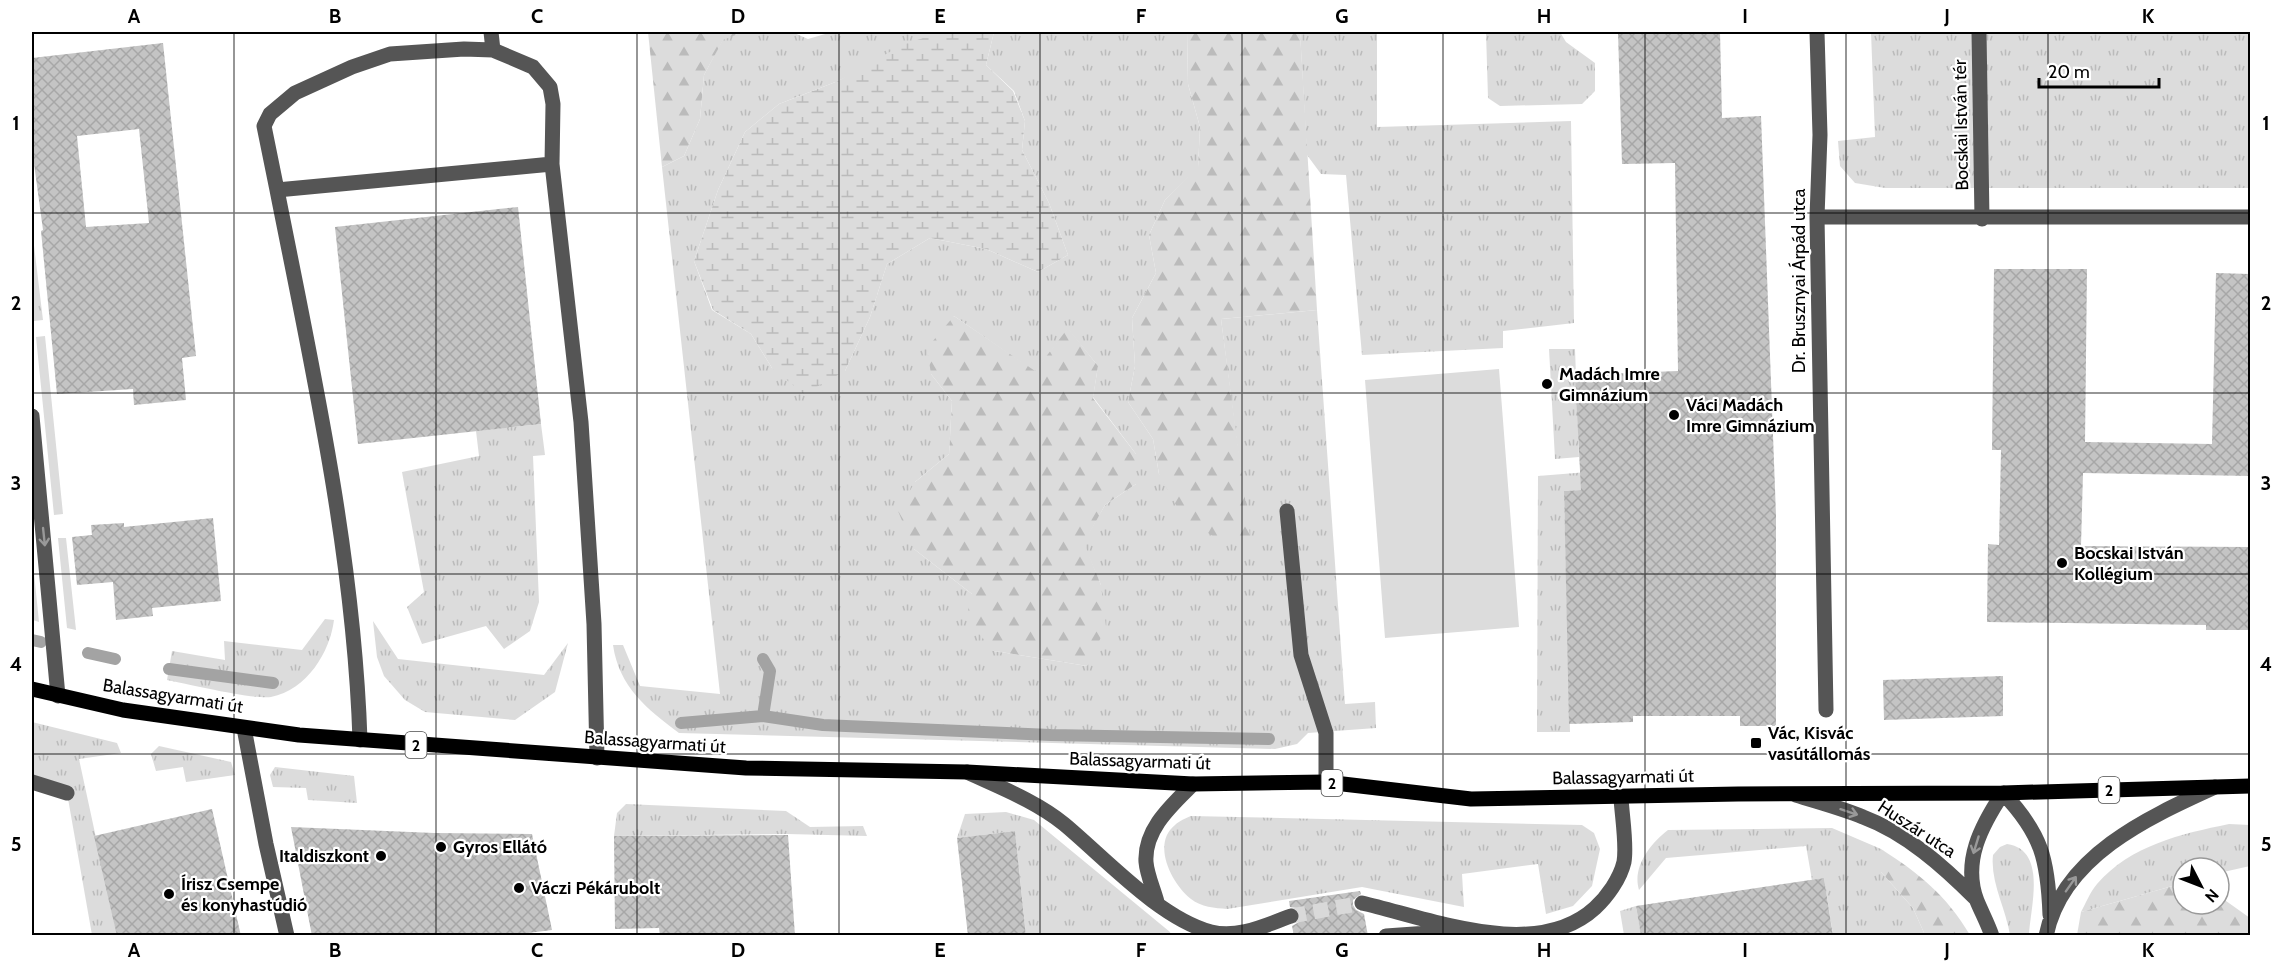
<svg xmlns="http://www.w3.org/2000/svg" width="2282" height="967" font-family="Cabin,sans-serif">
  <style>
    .grass { fill: url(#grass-tufts); fill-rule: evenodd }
    .forest { fill: url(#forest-firs) }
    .wetland { fill: url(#wetland-marsh) }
    .garden { fill: #dcdcdc }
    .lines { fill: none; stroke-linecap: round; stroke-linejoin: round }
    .stream { stroke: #a3a3a3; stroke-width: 12 }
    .building { fill: url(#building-cross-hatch); fill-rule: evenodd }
    .minor-tunnel { stroke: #d9d9d9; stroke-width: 15; stroke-dasharray: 15 8; stroke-linecap: butt }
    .minor { stroke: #555; stroke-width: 15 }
    .major { stroke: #000; stroke-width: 15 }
    .oneway { stroke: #999 }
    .grid { fill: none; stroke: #000; stroke-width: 1.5; stroke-opacity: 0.55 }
    .poi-dot { fill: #000; stroke: #fff; stroke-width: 2 }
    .labels { text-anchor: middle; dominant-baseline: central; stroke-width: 4.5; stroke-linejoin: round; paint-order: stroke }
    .shield { fill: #fff; stroke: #4c4c4c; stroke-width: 1.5 }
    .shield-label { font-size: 16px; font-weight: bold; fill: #000 }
    .street-label { font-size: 18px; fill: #000; stroke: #fff }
    .poi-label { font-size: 18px; font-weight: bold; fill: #000; stroke: #fff; text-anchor: start }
    .neatline { fill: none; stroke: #000; stroke-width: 2 }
    .grid-label { font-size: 20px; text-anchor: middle; font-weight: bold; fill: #000 }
  </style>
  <defs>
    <pattern id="grass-tufts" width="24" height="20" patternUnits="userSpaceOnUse" patternTransform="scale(1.5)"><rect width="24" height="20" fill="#dcdcdc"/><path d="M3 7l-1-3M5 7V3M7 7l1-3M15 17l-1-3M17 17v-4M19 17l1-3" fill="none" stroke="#bbb"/></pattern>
    <pattern id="forest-firs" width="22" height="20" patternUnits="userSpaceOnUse" patternTransform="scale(1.5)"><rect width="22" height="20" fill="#dcdcdc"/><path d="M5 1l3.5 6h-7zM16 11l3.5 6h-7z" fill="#bbb"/></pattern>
    <pattern id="wetland-marsh" width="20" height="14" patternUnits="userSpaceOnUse" patternTransform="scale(1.5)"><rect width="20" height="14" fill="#dcdcdc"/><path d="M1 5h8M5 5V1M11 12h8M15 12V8" fill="none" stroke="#bbb"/></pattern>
    <pattern id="building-cross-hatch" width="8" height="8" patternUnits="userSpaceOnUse" patternTransform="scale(1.5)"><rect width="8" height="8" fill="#c4c4c4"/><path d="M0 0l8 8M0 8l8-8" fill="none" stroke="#a7a7a7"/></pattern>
  </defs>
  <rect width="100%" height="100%" fill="#fff"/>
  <!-- grass -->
  <path class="grass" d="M743,32h49l16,7 24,-7h111l-105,49 -59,23 -34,28 -27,58 -24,71 18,49 39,24 21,34 73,3 25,-54 17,-53 43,-26 56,11 52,23 30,-17 -19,-52 -27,-53 3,-29 -11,-30 -28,-26 8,-33h193l1,52 12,43 -2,41 -33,32 -16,35 7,38 -24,45 3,48 -7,36 25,37 6,35 90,62 -28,-217 96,-9 28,394 30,-2 1,26 -68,5 -11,11 -22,5 -596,-16c-32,-24 -60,-46 -66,-88h10l17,41 80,8 -58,-527 22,-11 16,-37 4,-44 19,-36zM954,316l81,56 33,-43 30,37 -5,31 43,57v30l-31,21 -22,38 18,42 -14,81 -93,-15 -22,-57 -58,-45 1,-67 34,-28 3,-53 -21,-27z
    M1300,32h77v95l194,-6 3,202 -71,8v17l-141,7 -16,-180 -25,-1 -14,-19z
    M1486,32h74l6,10 29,21v28l-13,13 -82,2 -12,-8z
    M1871,32h379v156h-365l-30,-5 -15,-17 -2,-25 37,-4z
    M32,229l11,91 -9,1z
    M1549,349h26l4,108 -24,2z
    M541,424l4,31 -12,1 6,146 -9,29 -26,18 -18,-23 -64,18 -15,-37 17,-15 -22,-120 77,-16 -3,-25z
    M1613,470l1,18 -50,3 6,241h-33l1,-256z
    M32,553l7,69 -6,-2z
    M325,619l9,1c-4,32 -27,70 -63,77 -16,3 -84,-13 -104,-17l5,-29 53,9 -1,-19 78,9z
    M373,621l25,38 146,16 24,-32 -13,49 -40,28 -90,-8 -20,-12 -21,-24 -7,-19z
    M32,722l85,21 4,10 -42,6 38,176h-25l-25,-142 -35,-11z
    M159,746l72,16 4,13 -49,7 -3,-15 -27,4 -5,-17z
    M275,767l79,9 3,27 -49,-3 -2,-12 -33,-1 -3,-12z
    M626,804l160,7 24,16 53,-1 4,10 -79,-2 -174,2 3,-23z
    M1006,812l28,8 136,112 1,3h-145l-11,-104 -58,7 8,-24z
    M1191,816l391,9 12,8 6,16 -8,37 -19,20 -27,8 -8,-50 -76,10 2,33 -102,-20 -135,22c-12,-1 -26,-2 -36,-10 -19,-15 -40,-55 -16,-74 4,-4 11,-7 16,-9z
    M2229,824l21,1v41l-31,7v-5h-36v15l-102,29c5,-9 9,-20 16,-28 34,-39 84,-50 132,-60z
    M1832,828l49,21v23l32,36 12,27h-92l-9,-57 -12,2 -6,-34 -140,12 -27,32c-7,-23 11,-46 29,-60z
    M2007,844c41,6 23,64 22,91h-19c-4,-26 -20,-53 -17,-80l7,-8z
    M1636,906l5,29h-17l-4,-24z"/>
  <!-- forest -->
  <path class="forest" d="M648,32h95l-20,8 -19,35 -4,44 -16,37 -22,11z
    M1187,32h113l17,278 -96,9 29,217 -28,6 -40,-26 -23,-42 -6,-35 -25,-37 7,-36 -3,-48 24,-45 -7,-38 16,-35 33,-33 2,-40 -12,-43z
    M954,316l81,55 33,-43 30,38 -5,32 43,56v30l-31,21 -21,38 17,42 5,42 -19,39 -93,-15 -28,-32 6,-25 -58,-45 -16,-38 17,-29 34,-28 3,-53 -21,-27 -4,-26z
    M1881,849c39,25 65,46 89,86h-45l-12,-27 -32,-36z
    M2183,883v21h36v-8l31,22v17h-173l4,-23z"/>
  <!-- wetland -->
  <path class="wetland" d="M943,32h51l-8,33 27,26 12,30 -3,29 27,53 19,52 -30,17 -52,-23 -56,-11 -43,26 -17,53 -25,54 -41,23 -32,-26 -21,-34 -38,-24 -19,-49 24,-71 27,-58 34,-28 59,-23 66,-37z"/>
  <!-- garden -->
  <path class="garden" d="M45,336l18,178 -9,1 -18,-178z
    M1499,369l20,258 -134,11 -20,-258z
    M58,538h8l10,92 -9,-2z"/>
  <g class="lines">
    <!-- stream -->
    <path class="stream" d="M32,640l9,2
      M88,653l27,6
      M763,659l7,12 -7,45
      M169,669l104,14
      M681,723l82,-7 60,9 228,10 218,4"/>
  </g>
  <!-- building -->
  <path class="building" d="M1618,32h102l2,86 39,-2 15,399v211h-36v-10h-107v6l-64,2 -5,-233 17,-1 -6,-115 103,-4 -3,-208 -53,1z
    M163,43l33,313 -14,2 4,42 -52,5 -1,-16 -76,5 -16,-163 2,-1 -11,-81v-91zM139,129l10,94 -63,4 -9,-91z
    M518,207l23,217 -183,20 -23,-217z
    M1994,269h93l-2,173 127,2 4,-171 34,1v202l-167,-3 -2,73 169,1v83h-44v-5l-219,-3 1,-78 11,1 2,-95h-9z
    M213,518l8,83 -69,7 1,8 -37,4 -3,-38 -36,3 -5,-48 20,-2 -1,-10 33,-2v4z
    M2003,676v40l-119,4 -1,-40z
    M212,809l29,127h-124l-23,-100z
    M291,827l143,6 98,1 20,96 -49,6h-191z
    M1015,831l11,105h-58l-11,-98z
    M788,835l7,101h-135l-1,-8 -44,1 -1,-93z
    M1824,878l9,58h-192l-5,-30z
    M1360,891l1,3 -8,6v5l3,5 8,4 4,22h-74l-2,-10 7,-4 1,-9 -3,-5 -7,-1 -1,-6z"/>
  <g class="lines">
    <!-- minor-tunnel -->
    <path class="minor-tunnel" d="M1291,916l71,-13"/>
    <!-- minor -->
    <path class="minor" d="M491,32l2,18
      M1817,32l3,103 -3,82 9,493
      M1979,32l3,187
      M277,190l-13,-64 6,-12 25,-21 57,-26 38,-13 74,-5 29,1 40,17 17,20 3,17 -1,60
      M1817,217h433
      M32,416l26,280
      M1287,511l14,144 25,78v49
      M244,728l22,116 21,92
      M360,740c-6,-185 -47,-368 -83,-550l275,-26 29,258 13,202 3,134
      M967,772c32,15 69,29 97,52 41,34 95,94 147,108 27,7 55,-7 80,-16
      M32,782l35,11
      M1796,795c22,7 45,13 67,22 43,16 80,49 112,81
      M1157,902c-3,-12 -10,-27 -11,-40 -2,-33 26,-57 47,-78
      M1362,903c69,16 174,59 233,5 12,-11 25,-29 29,-46 3,-17 -2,-46 -3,-64
      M1386,936l71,-5
      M1992,936c-4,-12 -10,-23 -15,-35 -15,-39 4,-75 26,-108 39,41 45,67 47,122
      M2046,936c16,-80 103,-119 169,-149"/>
    <!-- major -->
    <path class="major" d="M32,689l91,21 176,25 447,33 221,4 226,12 133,-2 145,17 267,-5 265,-1 247,-7"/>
  </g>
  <!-- one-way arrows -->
  <defs><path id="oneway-shaft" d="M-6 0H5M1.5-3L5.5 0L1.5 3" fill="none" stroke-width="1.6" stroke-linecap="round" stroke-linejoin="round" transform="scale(1.5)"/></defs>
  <g class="oneway">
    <use href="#oneway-shaft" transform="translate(44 537) rotate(84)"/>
    <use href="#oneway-shaft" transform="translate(1849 812) rotate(18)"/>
    <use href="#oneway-shaft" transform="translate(1976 845) rotate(107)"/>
    <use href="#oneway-shaft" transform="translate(2071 884) rotate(-55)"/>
  </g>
  <!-- grid -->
  <path class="grid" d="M234,32v904M436,32v904M637,32v904M839,32v904M1040,32v904M1242,32v904M1443,32v904M1645,32v904M1846,32v904M2048,32v904M32,213h2218M32,393h2218M32,574h2218M32,754h2218"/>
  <!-- markers -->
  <g class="poi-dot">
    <circle cx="1547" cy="384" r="6"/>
    <circle cx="1674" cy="415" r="6"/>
    <circle cx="2062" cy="563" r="6"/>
    <rect x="1750" y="737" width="12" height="12" rx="3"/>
    <circle cx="441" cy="847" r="6"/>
    <circle cx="381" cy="856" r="6"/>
    <circle cx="519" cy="888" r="6"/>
    <circle cx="169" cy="894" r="6"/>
  </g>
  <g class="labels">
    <!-- shield labels -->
    <g class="shield">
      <rect x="405.5" y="732" width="21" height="26" rx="4.5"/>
      <rect x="1321.5" y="770" width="21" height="26" rx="4.5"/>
      <rect x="2098.5" y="777" width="21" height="26" rx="4.5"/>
    </g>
    <g class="shield-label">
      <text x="416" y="745">2</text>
      <text x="1332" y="783">2</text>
      <text x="2109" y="790">2</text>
    </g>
    <!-- street labels -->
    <g class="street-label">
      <text transform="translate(1961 125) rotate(-91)">Bocskai István tér</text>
      <text transform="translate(1799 281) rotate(-90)">Dr. Brusznyai Árpád utca</text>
      <text transform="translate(173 696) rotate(9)">Balassagyarmati út</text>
      <text transform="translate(655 742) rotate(4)">Balassagyarmati út</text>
      <text transform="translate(1140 761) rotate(2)">Balassagyarmati út</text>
      <text transform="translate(1623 777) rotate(-1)">Balassagyarmati út</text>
      <text transform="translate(1917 829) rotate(33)">Huszár utca</text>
    </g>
    <!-- poi labels -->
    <g class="poi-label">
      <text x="1559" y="374">Madách Imre<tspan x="1559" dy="21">Gimnázium</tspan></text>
      <text x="1686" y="405">Váci Madách<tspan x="1686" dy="21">Imre Gimnázium</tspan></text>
      <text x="2074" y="553">Bocskai István<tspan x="2074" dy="21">Kollégium</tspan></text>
      <text x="1768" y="733">Vác, Kisvác<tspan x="1768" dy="21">vasútállomás</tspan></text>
      <text x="453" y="847">Gyros Ellátó</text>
      <text x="369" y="856" text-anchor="end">Italdiszkont</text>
      <text x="181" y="884">Írisz Csempe<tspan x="181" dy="21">és konyhastúdió</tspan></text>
      <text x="531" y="888">Váczi Pékárubolt</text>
    </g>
  </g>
  <!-- border -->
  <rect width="2282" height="967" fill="none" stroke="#ffffff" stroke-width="66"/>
  <!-- north arrow -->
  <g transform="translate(2201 886) rotate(132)"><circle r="28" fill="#ffffff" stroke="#999999" stroke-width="1.5"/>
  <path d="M0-4.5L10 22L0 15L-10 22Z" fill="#000000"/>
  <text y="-9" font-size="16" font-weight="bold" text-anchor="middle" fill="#000000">N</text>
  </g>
  <!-- scale -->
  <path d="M2039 78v9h120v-9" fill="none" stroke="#000000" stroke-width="3"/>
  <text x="2048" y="78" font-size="18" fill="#000000" stroke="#ffffff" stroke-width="4.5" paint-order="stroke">20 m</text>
  <rect x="33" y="33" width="2216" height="901" class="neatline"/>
  <g class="grid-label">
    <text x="134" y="23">A</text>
    <text x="335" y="23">B</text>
    <text x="537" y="23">C</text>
    <text x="738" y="23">D</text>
    <text x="940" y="23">E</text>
    <text x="1141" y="23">F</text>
    <text x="1342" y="23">G</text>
    <text x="1544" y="23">H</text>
    <text x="1745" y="23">I</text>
    <text x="1947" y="23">J</text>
    <text x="2148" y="23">K</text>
    <text x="16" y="130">1</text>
    <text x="2266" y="130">1</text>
    <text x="16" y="310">2</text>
    <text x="2266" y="310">2</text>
    <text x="16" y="490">3</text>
    <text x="2266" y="490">3</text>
    <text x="16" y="671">4</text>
    <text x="2266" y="671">4</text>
    <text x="16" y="851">5</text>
    <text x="2266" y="851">5</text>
    <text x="134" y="957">A</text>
    <text x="335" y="957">B</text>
    <text x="537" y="957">C</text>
    <text x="738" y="957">D</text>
    <text x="940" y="957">E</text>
    <text x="1141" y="957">F</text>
    <text x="1342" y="957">G</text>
    <text x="1544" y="957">H</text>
    <text x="1745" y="957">I</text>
    <text x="1947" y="957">J</text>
    <text x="2148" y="957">K</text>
  </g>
</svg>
